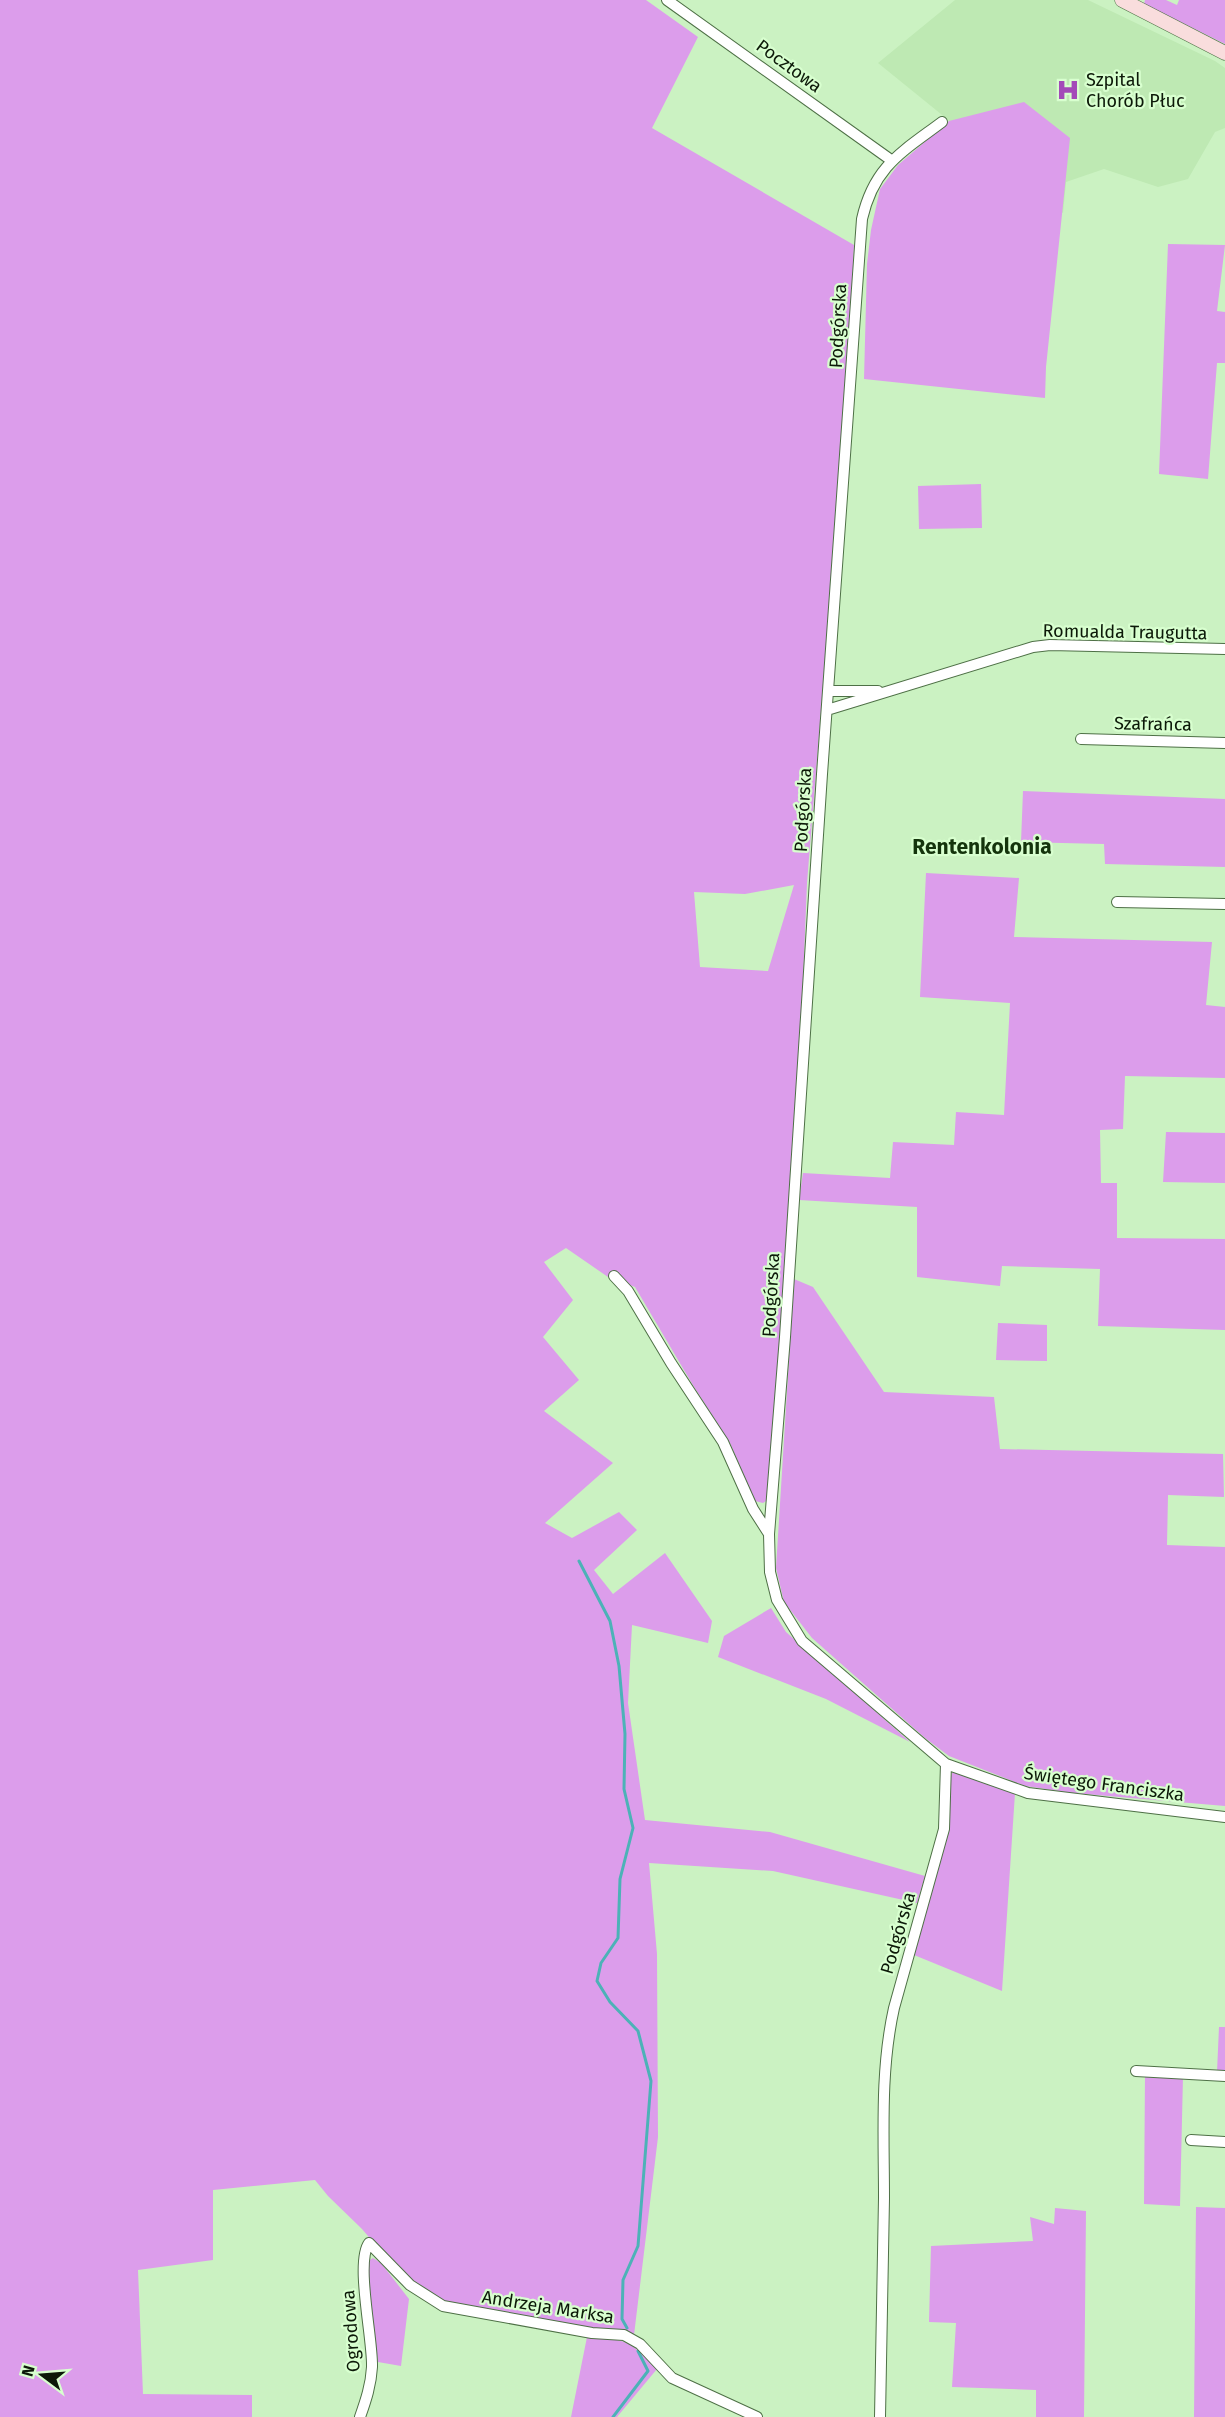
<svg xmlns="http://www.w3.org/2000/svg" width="1225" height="2417" font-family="'Fira Sans',sans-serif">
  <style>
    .built { fill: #bee9b3 }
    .green { fill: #dc9deb; fill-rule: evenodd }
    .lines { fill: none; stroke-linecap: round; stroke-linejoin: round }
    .stream { stroke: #4cb2b7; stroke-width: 3 }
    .street-casing { stroke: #4e7046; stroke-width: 12 }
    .secondary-casing { stroke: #4e7046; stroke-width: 15 }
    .street { stroke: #fff; stroke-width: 10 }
    .secondary { stroke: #f9dddd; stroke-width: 14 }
    .labels { text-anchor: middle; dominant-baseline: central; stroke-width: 4.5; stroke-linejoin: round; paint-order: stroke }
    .street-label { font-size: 18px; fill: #0c1908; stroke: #d8ffcf }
    .poi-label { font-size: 18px; fill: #0c1908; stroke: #d8ffcf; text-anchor: start }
    .quarter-label { font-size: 21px; font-weight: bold; fill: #14340c; stroke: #d8ffcf }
  </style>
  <rect width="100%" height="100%" fill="#cbf2c2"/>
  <!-- built -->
  <path class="built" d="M955,0h133l127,61 10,7v60l-10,4 -27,47 -30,8 -54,-18 -38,13 -3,31 -185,-150z"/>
  <!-- green -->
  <path class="green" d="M0,0h646l52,37 -46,91 202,117 -6,132 -41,506 -7,172 -31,444 -6,4 -8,-2 -25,-58 -36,-56 -59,-100 -27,-10 -42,-29 -22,14 29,38 -30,37 36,43 -35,31 69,52 -68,60 27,15 47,-26 18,18 -43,40 19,24 52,-41 47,68 -4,22 -76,-18 -4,78 17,117 125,12 155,44 -8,27 -144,-32 -124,-8 8,91 1,183 -24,198 -193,-30 -31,-20 -48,-56 -34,-33 -13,-16 -102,10v70l-75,10 5,124 109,1v22h-252zM794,885l-26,86 -68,-4 -6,-75 51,2z
    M1145,0h21l11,5 2,-5h46v44l-81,-40z
    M1024,102l46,36 -24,229 -1,31 -181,-19 3,-115 4,-34 9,-41 18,-24 51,-44z
    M1168,244l57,1 -8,66 8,1v51h-8l-9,116 -49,-5z
    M981,484l1,44 -63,1 -1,-43z
    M1023,791l202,8v68l-120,-3 -1,-20 -83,-2z
    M926,873l93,5 -5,59 198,5 -6,63 19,2v71l-100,-2 -2,53 -23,1 1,53h16v55l108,1v91l-127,-4 2,-57 -98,-3 -2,20 -83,-9v-70l-118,-7 4,-27 87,5 3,-36 61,3 2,-33 48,3 6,-112 -90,-6z
    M1166,1132l59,1v50l-62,-1z
    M794,1279l19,8 71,105 110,5 6,52 223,5 1,43 -56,-2 -1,50 58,2v259l-152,-13 -48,-7 -76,-30 -24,-18 -113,-100 -28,-36 -8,-34z
    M998,1323l49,2v36l-51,-1z
    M771,1608l15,24 124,110 -84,-43 -108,-42 6,-21z
    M953,1771l62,22 -13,198 -88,-36 35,-174z
    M1219,2027h6v45h-8z
    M1145,2075l38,1 -3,130 -36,-2z
    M1196,2207l29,1v209h-31z
    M1055,2208l31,3 -2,206h-48v-27l-84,-3 4,-64 -27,-1 2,-76 102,-5 -3,-24 24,7z
    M373,2258l8,5 28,36 -8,67 -23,-4 -11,-87v-13z
    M587,2337c40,3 42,2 70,32l-40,48h-46z"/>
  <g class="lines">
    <!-- stream -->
    <path class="stream" d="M579,1561l31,60 9,45 6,68 -1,55 9,39 -13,51 -2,59 -17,25 -4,18 13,21 28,29 13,50 -13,165 -15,34 -1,39 5,9
      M613,2417l35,-46 -10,-20"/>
    <!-- street casing -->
    <g class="street-casing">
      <path id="street" d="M667,0l224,160
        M942,122c-40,30 -68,44 -80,97l-40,555 -37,563 -16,197 1,38 7,28 25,41 144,123 82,29 197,24
        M828,691h50
        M827,710l206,-63 17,-2 175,4
        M1081,739l144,4
        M1117,902l108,2
        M614,1276l14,15 43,72 52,79 30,67 16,25
        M1136,2071l89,5
        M1191,2140l34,2
        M360,2417c6,-17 11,-32 12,-50 1,-28 -17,-105 -3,-124l41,42 33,21 149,27 32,2 16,9 32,34 85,39
        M880,2417c1,-73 3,-146 4,-219 0,-63 -4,-127 10,-190l50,-179 2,-65"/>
    </g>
    <!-- secondary casing -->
    <g class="secondary-casing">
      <path id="secondary" d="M1122,0l103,53"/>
    </g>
    <!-- street -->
    <use href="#street" class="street"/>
    <!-- secondary -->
    <use href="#secondary" class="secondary"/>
  </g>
  <!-- icons -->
  <defs>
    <g id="hospital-bare" transform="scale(1.8)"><path d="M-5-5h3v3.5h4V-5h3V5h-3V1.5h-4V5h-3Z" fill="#a34bb8" stroke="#d8ffcf" stroke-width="2.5" paint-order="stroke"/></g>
  </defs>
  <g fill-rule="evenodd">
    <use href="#hospital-bare" x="1068" y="90"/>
  </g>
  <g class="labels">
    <!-- street labels -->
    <g class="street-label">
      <text transform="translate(789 66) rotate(36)">Pocztowa</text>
      <text transform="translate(838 326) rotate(-87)">Podgórska</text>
      <text transform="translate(1125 632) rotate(1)">Romualda Traugutta</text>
      <text transform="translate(1153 724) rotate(1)">Szafrańca</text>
      <text transform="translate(803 810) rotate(-87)">Podgórska</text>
      <text transform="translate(771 1295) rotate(-87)">Podgórska</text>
      <text transform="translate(1104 1784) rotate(8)">Świętego Franciszka</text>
      <text transform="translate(898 1933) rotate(-74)">Podgórska</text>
      <text transform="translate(548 2307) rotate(9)">Andrzeja Marksa</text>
      <text transform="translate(351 2331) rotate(-94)">Ogrodowa</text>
    </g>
    <!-- poi labels -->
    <g class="poi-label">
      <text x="1086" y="80">Szpital<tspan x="1086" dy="21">Chorób Płuc</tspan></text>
    </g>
    <!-- quarter labels -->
    <g class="quarter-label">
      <text x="982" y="847">Rentenkolonia</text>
    </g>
  </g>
  <!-- north arrow -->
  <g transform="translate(42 2375) rotate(286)" stroke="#d8ffcf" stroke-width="4.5" paint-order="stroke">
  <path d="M0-4.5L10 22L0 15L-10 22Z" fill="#0c1908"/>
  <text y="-9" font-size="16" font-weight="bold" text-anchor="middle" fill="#0c1908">N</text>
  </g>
</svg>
